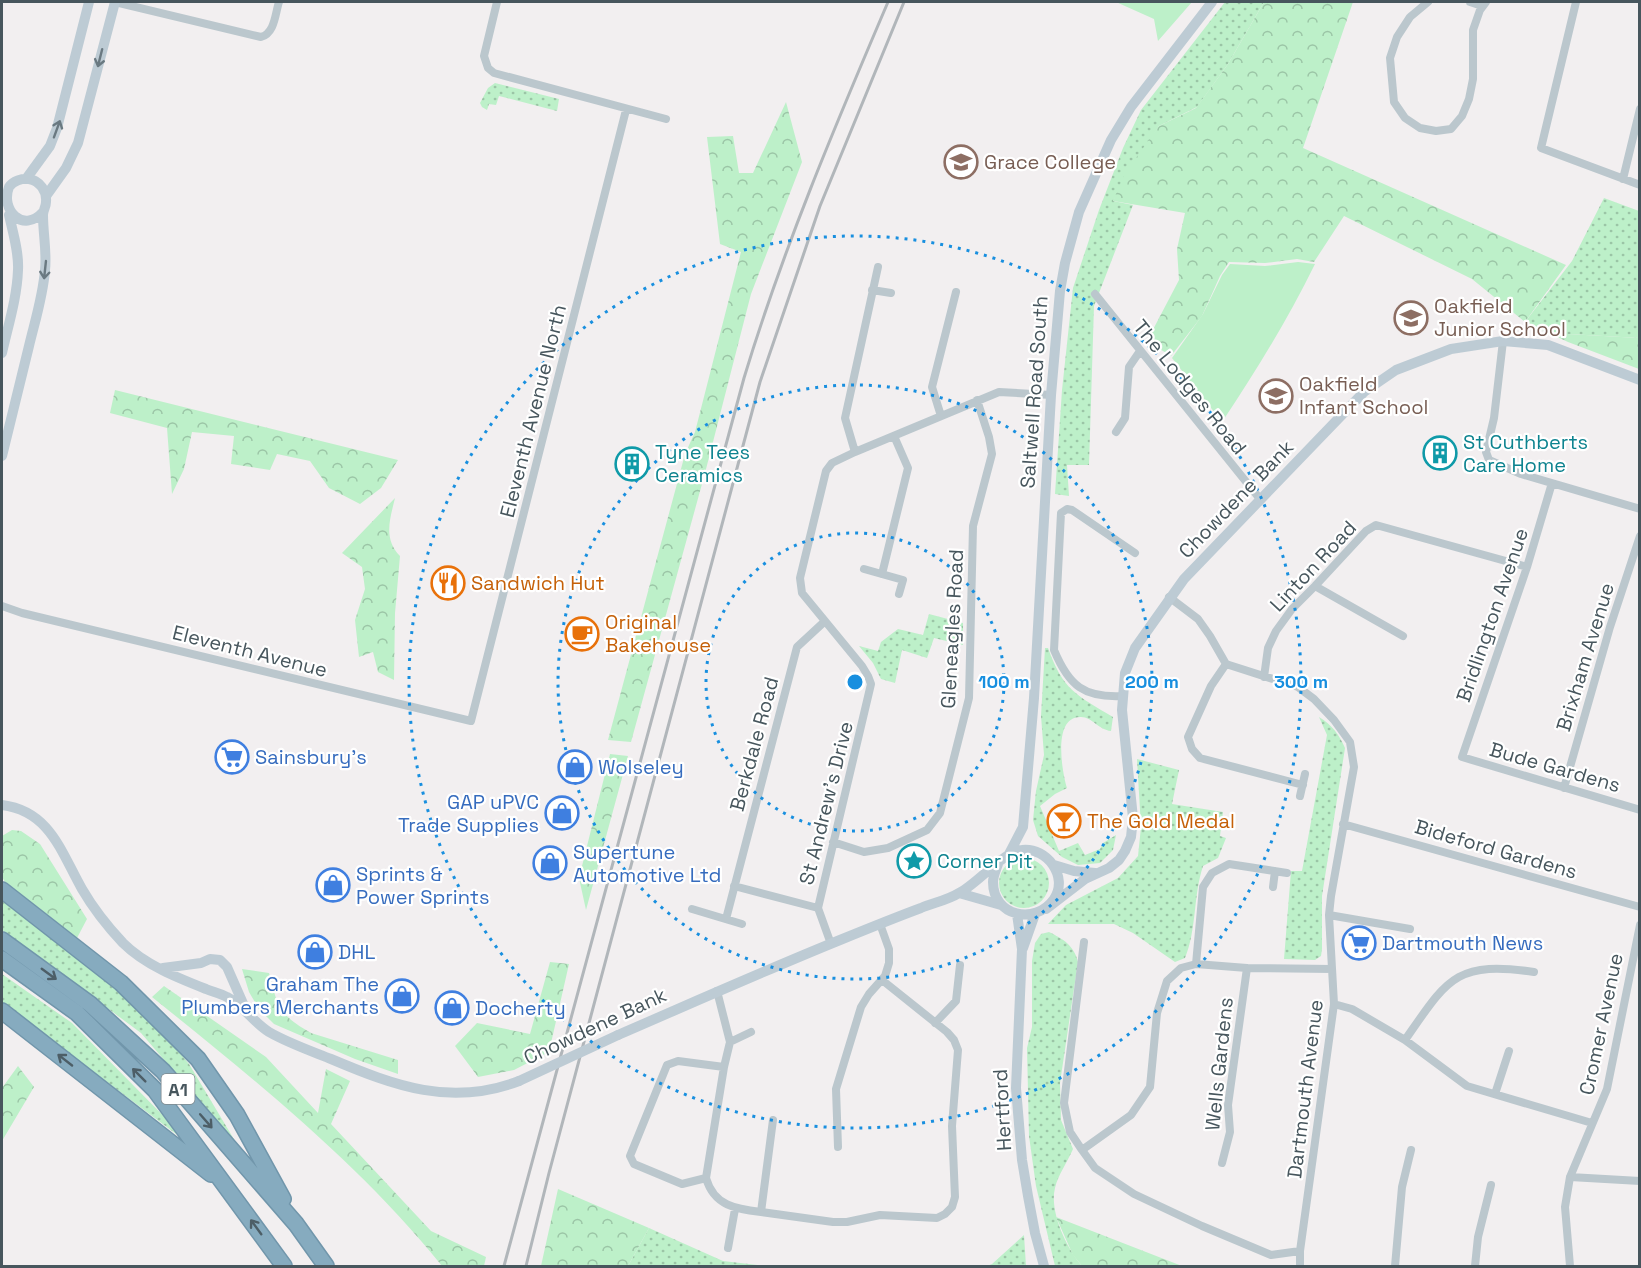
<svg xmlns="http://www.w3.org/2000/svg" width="1641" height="1268" font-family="'Space Grotesk',sans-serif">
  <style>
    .grass { fill: url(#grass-dots) }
    .forest { fill: url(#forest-crowns) }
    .park { fill: #bdf0c9 }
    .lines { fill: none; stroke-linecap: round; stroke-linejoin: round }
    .highway-casing { stroke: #7196ab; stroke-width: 18 }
    .street { stroke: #bbc7cd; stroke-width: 8 }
    .secondary { stroke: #bdcbd4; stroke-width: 10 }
    .highway { stroke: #86abbf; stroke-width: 15 }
    .rail { stroke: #b1b6ba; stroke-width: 3 }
    .secondary-bridge { stroke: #bdcbd4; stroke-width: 10 }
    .oneway { stroke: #6a7981 }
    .oneway2 { stroke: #4d5e67 }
    .ring { fill: none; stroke: #188fdf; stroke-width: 3; stroke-dasharray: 3 6 }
    .labels { text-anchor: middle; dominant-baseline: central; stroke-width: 4.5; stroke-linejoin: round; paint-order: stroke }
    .shield { fill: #fff; stroke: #7e898e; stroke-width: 1.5 }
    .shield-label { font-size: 18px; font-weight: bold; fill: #47565d }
    .education-label { font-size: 20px; fill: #785e54; stroke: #fff; text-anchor: start }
    .street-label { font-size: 20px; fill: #47565d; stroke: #fff }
    .culture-label { font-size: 20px; fill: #0d838f; stroke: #fff; text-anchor: start }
    .food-label { font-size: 20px; fill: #c56008; stroke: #fff; text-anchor: start }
    .shop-label { font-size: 20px; fill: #366cbe; stroke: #fff; text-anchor: start }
    .centre { fill: #188fdf; stroke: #fff; stroke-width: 3 }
    .ring-label { font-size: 18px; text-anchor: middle; font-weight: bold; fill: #188fdf; stroke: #fff; stroke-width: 4.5; stroke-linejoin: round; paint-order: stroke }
  </style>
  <defs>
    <pattern id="grass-dots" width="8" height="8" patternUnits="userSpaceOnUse" patternTransform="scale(1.5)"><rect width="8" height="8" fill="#bdf0c9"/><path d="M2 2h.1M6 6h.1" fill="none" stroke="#9bc5a6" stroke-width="1.8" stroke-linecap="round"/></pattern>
    <pattern id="forest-crowns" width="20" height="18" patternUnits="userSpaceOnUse" patternTransform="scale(1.5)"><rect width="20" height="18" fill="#bdf0c9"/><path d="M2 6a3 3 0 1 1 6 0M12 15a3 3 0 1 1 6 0" fill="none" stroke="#9bc5a6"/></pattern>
  </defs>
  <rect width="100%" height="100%" fill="#f2eff0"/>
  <!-- grass -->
  <path class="grass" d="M1225,2h39l-36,62 -31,43 -38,19 -46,75 20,4 -39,101 -5,159h-22l2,31 -14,-2 7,-104 11,-102 26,-78 24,-62 18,-38z
    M495,83l64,16 -2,12 -58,-15 -3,9 -7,-1 -2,6 -5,-3 -2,-4 8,-15z
    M1604,198l35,13v127l-71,-4v8l-43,-20 47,-61z
    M929,614l34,9v22l-29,-7 -7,20 -25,-8 -7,33 -14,-4 -8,-16 -14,-17 19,5 3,-9 17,-13 25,6z
    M1045,648h3c15,42 28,47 65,69l-2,14c-12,-1 -19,-14 -30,-14 -29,-1 -19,55 -14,71l-12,6 -15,12 19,45 19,-8 7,12 15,-6 3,-6 13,-8 -3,15 -13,13 -22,2 -16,-8 -24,-21 -5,-16 3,-29 8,-36 -3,-39z
    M1319,717c13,8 20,17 26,31l-23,148v53l-1,7 -6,4 -31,-1 7,-88h11l25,-136z
    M1137,759l42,11 -7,34 51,8 -3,24 6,2 -8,20 -15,8c-10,30 -6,63 -18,92l-10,4 -42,-29 -19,-9h-66l18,-19 52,-27 20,-22 3,-29z
    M999 883a25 25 0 1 1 50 0a25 25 0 1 1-50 0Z
    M2,898l150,121 37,45 49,82 -97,-113 -139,-103z
    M1049,932c14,7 25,13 29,30l-18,121 1,37 12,29c-5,12 -15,26 -18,39 -6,24 12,61 27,78h-27l-19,-80 -7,-50 -2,-88 5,-21v-66l3,-18 6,-9z
    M2,974l70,49 124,126 -194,-146z
    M649,1228l74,33 43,5h-138z
    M1024,1235l2,31h-39l5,-2z"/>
  <!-- forest -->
  <path class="forest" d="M1264,2h89l-50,146 263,117 -41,57 -53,-43 -128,-63 -30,46 -17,-3 -32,4 -36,-1 -9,14 -18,40 -31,40 -24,-15 32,-61 -2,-31 8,-36 -72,-12 12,-28 34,-47 37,-18 32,-44z
    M786,102l16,60 -51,132 -46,179 -74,269 -23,-2 77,-286 10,-22 46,-180 -21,-8 -13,-107 26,-1 6,37h14z
    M1568,334l71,4v31l-71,-27z
    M115,390l283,70 -17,28 -21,16 -31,-16 -19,-27 -33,-7 -7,16 -39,-6 3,-28 -42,-4 -8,37 -12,25 -5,-66 -57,-15z
    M395,498c-5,21 -12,41 5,58l-5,57 -1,67 -16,-8 -5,-20 -14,5 -4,-37 10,-31 -3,-22 -20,-14z
    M610,754l18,2 -42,154 -7,-32z
    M12,830l9,1 19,13 47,75 -10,19 -72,-56 -3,-5v-41z
    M550,962l19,2 -20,88 -35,18 -36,7 -23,-31 22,-23 53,11z
    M242,969l27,4c9,34 9,41 42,60l87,27v14l-43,-15 -81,-35 -15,-15 -10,-17z
    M164,986l102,71 52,56 8,-44 24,12 -19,43 100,107 55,26 -2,9h-42c-82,-102 -188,-187 -290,-269z
    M18,1066l16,21 -32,54v-53z
    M558,1189l91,39 -21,38h-87z
    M1056,1217l126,49h-100l-9,-11z"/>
  <!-- park -->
  <path class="park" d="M1116,2h76l-34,39 -4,-22z
    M1298,262l17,2c-27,55 -59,107 -93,158l-50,-64 31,-44 19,-39 8,-11 35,2z"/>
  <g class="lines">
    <!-- highway casing -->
    <g class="highway-casing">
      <path id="highway" d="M2,890l119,93 77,76 39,56 46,84
        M2,940l88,64 73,67 133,153 30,42
        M2,959l75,54 78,77 129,176
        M2,1011l209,163"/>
    </g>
    <!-- street -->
    <path class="street" d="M115,2l146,35c14,-4 14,-23 18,-35
      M497,2l-13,54 4,12 6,5 172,46
      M1428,2l-18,15 -13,20 -7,21 4,44 11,16 15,10 16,3 15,-2 11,-13 7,-17 4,-20v-49l7,-20 6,-8
      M1470,2l12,4
      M1576,2l-35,146 99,37
      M1623,179l17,-70
      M872,290l19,3
      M1095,294l165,205
      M1503,341l-9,77 -8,34 3,8 32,14 119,35
      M941,416l-9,-29 24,-95
      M1116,432l9,-14 4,-51 11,-16
      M855,452l-10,-34 33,-151
      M1552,483l-25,84 -65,190 178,53
      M864,569l39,11 -4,14
      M882,574l26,-106 -14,-32
      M1315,586l88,50
      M1169,597l29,22 12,17 16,28 72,23 16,12 20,21 16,22 4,25 -23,129 -2,19 5,89 -34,247v15
      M2,606l20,7 449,108 155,-611
      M1226,664l-15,22 -23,51 4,12 8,9 103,27
      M1264,677l4,-29 8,-17 16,-22 23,-23 51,-55 10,-6 151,42
      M1123,696c-39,2 -54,-10 -69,-46l7,-137 6,-4 5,1 63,43
      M1564,788l46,-161 30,-91
      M1300,796l5,-22
      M1343,824l297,83
      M833,842l31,10 24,-4 39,-18 13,-17 29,-115 4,-172 19,-72 -3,-17 -12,-37
      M734,886l84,22
      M1273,887l2,-16
      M692,909l50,15
      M1329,915l81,14
      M726,919l71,-272 27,-25
      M1084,942l-20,161 6,29 12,18 13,18 39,26 68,32 69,29 29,-4
      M831,944l-13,-36 53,-224 -3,-8 -6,-10 -60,-73 -2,-15 26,-107 6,-8 23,-11 144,-60 52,3
      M1196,964l7,-77 9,-14 17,-9 58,9
      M717,991l13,51 -6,25 -18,111c8,28 30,31 55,34
      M1334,1004l18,5 53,31 62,46 125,37
      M935,1023l21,-22 4,-36
      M1405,1040c42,-60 50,-80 129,-68
      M730,1042l21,-10
      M1495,1094l14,-43
      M773,1120l-12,92 72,10h14l33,-7 57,3 8,-4 7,-7 3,-10 -3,-71 6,-76 -4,-10 -7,-8 -65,-52
      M838,1147l-2,-58 25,-82 8,-13 16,-18 4,-13v-14l-9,-25
      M1082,1150l49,-35 19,-28 7,-74 10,-32 14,-13 15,-4 51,4 85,1
      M1222,1163l8,-31 -2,-27 19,-137
      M1570,1177l70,4
      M706,1178l-24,6 -48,-20 -4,-8 37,-91 11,-4 46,6
      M728,1248l7,-39
      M1395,1266l7,-79 9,-37
      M1475,1266l3,-29 13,-52
      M1570,1266l-5,-59 5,-30 37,-88 33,-164"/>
    <!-- secondary -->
    <path class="secondary" d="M26,179l24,-33 7,-18 32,-126
      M46,196l20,-28 12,-25 37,-141
      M2,353c6,-27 15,-55 16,-83 1,-18 -5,-37 -9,-55
      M2,456c9,-37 18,-74 27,-110 6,-25 14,-50 16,-76 2,-18 -2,-36 -2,-55 0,-5 3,-8 3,-13 1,-11 -6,-21 -17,-23 -7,-1 -16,2 -20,8 -9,23 14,47 34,25
      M2,805c48,6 59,47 80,84 11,19 26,38 41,54 22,22 55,35 83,46 7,3 14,4 21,8 17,9 26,25 42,35 19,11 42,19 62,27 64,27 120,48 188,22
      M1009,854l14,-27 11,-129 17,-303 9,-104 5,-28 14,-51 32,-72 20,-33 81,-105
      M1054,865l20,6 21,2
      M959,893l42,12
      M1046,909l39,-30 24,-11 10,-8 6,-9 6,-14 2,-19 -11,-108 3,-37 10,-25 49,-69 180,-187 32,-22 55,-21 52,-8 45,4 92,35
      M1017,914l5,35 -6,139 6,72 6,36 7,37 9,33
      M1023,948l12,-34
      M163,968l38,-5 9,-4 10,1 7,7 18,41
      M618,1035c74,-32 148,-65 222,-95 27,-11 54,-22 81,-32 12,-5 27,-8 38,-15 18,-9 45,-42 63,-43 25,-3 47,27 32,49 -19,27 -61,17 -61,-17 0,-6 3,-12 5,-18"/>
    <!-- highway -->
    <use href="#highway" class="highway"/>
    <!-- rail -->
    <path class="rail" d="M504,1266l240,-888c39,-129 91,-252 144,-376
      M526,1266l23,-93 211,-791 60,-176 84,-204"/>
    <!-- secondary-bridge -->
    <path class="secondary-bridge" d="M519,1081l99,-46"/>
  </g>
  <!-- one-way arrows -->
  <defs><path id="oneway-shaft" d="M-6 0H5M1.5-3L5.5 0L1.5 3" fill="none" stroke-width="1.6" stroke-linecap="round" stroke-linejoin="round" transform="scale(1.5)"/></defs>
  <g class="oneway">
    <use href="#oneway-shaft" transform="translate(100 58) rotate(104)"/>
    <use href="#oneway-shaft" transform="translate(57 129) rotate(-70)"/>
    <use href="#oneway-shaft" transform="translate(45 270) rotate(96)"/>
  </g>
  <g class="oneway2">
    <use href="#oneway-shaft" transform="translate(49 974) rotate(36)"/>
    <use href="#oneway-shaft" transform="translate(65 1060) rotate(-142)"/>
    <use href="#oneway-shaft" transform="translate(139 1075) rotate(-135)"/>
    <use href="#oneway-shaft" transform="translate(206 1121) rotate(49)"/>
    <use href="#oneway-shaft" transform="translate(256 1227) rotate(-126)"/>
  </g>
  <!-- distance rings -->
  <g class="ring">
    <circle cx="855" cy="682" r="149"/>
    <circle cx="855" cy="682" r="297"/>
    <circle cx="855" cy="682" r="446"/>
  </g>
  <!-- icons -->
  <defs>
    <g id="school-ring" transform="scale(1.725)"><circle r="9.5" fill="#fff" stroke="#8d6e63" stroke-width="1.5"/><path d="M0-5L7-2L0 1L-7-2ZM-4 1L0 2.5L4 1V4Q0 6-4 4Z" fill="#8d6e63"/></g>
    <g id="building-ring" transform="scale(1.725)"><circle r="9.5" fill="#fff" stroke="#0f9aa8" stroke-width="1.5"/><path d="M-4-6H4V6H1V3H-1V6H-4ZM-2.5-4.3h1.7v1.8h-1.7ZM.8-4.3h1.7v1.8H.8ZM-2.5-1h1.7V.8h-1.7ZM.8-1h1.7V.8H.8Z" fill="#0f9aa8"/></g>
    <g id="restaurant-ring" transform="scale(1.725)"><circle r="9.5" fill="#fff" stroke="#e8710a" stroke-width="1.5"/><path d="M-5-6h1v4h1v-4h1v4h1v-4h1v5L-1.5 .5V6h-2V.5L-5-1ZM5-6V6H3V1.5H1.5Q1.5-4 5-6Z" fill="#e8710a"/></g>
    <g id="cafe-ring" transform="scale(1.725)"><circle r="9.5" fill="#fff" stroke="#e8710a" stroke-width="1.5"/><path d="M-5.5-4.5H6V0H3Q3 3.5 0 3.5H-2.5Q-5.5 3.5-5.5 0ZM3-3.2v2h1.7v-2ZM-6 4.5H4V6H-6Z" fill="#e8710a"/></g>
    <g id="supermarket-ring" transform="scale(1.725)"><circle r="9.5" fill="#fff" stroke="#3f7fe0" stroke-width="1.5"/><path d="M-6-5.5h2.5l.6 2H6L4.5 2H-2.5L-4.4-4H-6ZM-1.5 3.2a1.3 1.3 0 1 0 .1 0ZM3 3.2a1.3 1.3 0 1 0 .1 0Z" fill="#3f7fe0"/></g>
    <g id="shop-ring" transform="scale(1.725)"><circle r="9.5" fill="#fff" stroke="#3f7fe0" stroke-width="1.5"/><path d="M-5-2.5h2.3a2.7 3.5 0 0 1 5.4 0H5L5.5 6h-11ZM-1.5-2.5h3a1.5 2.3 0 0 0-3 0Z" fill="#3f7fe0"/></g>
    <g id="bar-ring" transform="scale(1.725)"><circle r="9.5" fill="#fff" stroke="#e8710a" stroke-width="1.5"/><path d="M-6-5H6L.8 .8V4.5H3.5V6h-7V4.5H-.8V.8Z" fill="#e8710a"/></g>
    <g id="sight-ring" transform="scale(1.725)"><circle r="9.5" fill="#fff" stroke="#0f9aa8" stroke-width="1.5"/><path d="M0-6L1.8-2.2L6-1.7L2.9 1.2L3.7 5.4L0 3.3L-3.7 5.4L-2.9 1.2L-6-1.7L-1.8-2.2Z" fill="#0f9aa8"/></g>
  </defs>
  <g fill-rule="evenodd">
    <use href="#school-ring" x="961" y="162"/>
    <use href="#school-ring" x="1411" y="318"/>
    <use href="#school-ring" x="1276" y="396"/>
    <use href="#building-ring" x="1440" y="453"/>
    <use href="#building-ring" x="632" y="464"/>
    <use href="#restaurant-ring" x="448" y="583"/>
    <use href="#cafe-ring" x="582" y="634"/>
    <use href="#supermarket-ring" x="232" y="757"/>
    <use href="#shop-ring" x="575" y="767"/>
    <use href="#shop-ring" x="562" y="813"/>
    <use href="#bar-ring" x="1064" y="821"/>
    <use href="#sight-ring" x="914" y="861"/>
    <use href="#shop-ring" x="550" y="863"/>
    <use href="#shop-ring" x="333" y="885"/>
    <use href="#supermarket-ring" x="1359" y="943"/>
    <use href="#shop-ring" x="315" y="952"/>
    <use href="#shop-ring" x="402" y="996"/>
    <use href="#shop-ring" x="452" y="1008"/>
  </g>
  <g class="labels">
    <!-- shield labels -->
    <rect class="shield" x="161.5" y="1074" width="33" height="30" rx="4.5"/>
    <g class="shield-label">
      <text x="178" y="1089">A1</text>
    </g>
    <!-- education labels -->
    <g class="education-label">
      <text x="984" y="162">Grace College</text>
      <text x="1434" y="306">Oakfield<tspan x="1434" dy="23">Junior School</tspan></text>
      <text x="1299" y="384">Oakfield<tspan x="1299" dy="23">Infant School</tspan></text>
    </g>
    <!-- street labels -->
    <g class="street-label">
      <text transform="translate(1190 387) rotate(51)">The Lodges Road</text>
      <text transform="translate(1034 392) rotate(-86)">Saltwell Road South</text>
      <text transform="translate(533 411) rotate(-76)">Eleventh Avenue North</text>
      <text transform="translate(1236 499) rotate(-46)">Chowdene Bank</text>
      <text transform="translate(1313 566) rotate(-47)">Linton Road</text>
      <text transform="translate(1492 615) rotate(-71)">Bridlington Avenue</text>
      <text transform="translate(952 629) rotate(-87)">Gleneagles Road</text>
      <text transform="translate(250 651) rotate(14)">Eleventh Avenue</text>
      <text transform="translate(1585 657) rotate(-73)">Brixham Avenue</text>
      <text transform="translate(754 744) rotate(-75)">Berkdale Road</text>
      <text transform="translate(1555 767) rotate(16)">Bude Gardens</text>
      <text transform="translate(826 803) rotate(-76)">St Andrew's Drive</text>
      <text transform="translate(1496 849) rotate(16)">Bideford Gardens</text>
      <text transform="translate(1601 1024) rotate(-78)">Cromer Avenue</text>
      <text transform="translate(595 1026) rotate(-25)">Chowdene Bank</text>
      <text transform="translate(1219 1064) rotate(-84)">Wells Gardens</text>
      <text transform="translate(1305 1089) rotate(-83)">Dartmouth Avenue</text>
      <text transform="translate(1002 1110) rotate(-93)">Hertford</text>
    </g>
    <!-- culture labels -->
    <g class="culture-label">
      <text x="1463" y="442">St Cuthberts<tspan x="1463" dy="23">Care Home</tspan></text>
      <text x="655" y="452">Tyne Tees<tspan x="655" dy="23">Ceramics</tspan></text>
      <text x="937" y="861">Corner Pit</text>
    </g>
    <!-- food labels -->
    <g class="food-label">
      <text x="471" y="583">Sandwich Hut</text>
      <text x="605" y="622">Original<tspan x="605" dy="23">Bakehouse</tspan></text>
      <text x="1087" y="821">The Gold Medal</text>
    </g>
    <!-- shop labels -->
    <g class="shop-label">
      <text x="255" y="757">Sainsbury's</text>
      <text x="598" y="767">Wolseley</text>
      <text x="539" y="802" text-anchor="end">GAP uPVC<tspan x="539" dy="23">Trade Supplies</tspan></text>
      <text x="573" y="852">Supertune<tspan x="573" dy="23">Automotive Ltd</tspan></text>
      <text x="356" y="874">Sprints &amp;<tspan x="356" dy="23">Power Sprints</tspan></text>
      <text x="1382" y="943">Dartmouth News</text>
      <text x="338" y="952">DHL</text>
      <text x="379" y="984" text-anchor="end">Graham The<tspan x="379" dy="23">Plumbers Merchants</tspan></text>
      <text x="475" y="1008">Docherty</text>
    </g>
  </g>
  <circle cx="855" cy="682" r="9" class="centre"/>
  <g class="ring-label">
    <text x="1004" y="688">100 m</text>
    <text x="1152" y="688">200 m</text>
    <text x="1301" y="688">300 m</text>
  </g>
  <!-- border -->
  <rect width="1641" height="1268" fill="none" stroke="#47565d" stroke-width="6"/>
</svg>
